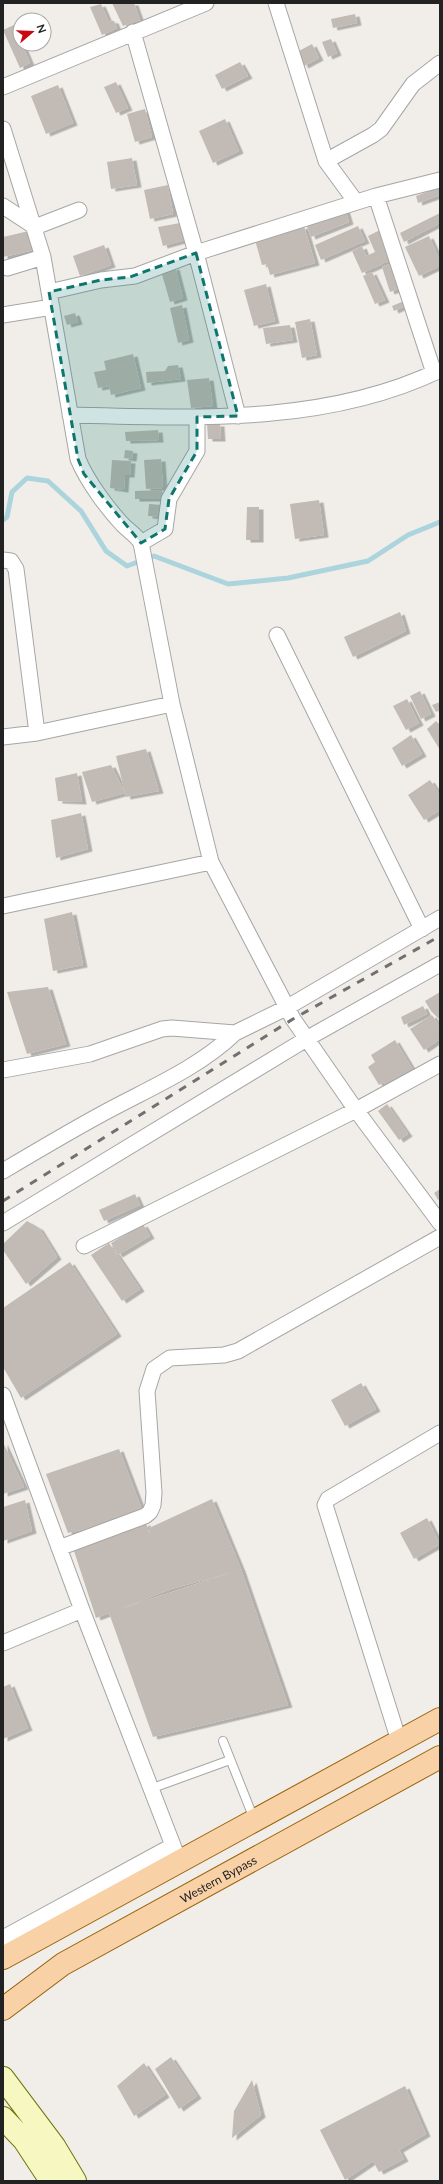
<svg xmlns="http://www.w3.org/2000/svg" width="443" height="2184" font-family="Lato,sans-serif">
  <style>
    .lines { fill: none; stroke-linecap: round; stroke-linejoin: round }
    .stream { stroke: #acd4dc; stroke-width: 5 }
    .building { fill: #c2bab5; fill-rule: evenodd; filter: url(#shadow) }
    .service-casing { stroke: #a6a6a6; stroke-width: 10 }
    .minor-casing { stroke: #a6a6a6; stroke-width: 17 }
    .secondary-casing { stroke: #70770b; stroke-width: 24 }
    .primary-casing { stroke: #986107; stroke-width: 24 }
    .service { stroke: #fff; stroke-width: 8 }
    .minor { stroke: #fff; stroke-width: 15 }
    .secondary { stroke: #f7f7c1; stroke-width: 22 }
    .primary { stroke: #f8d1a7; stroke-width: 22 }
    .rail { stroke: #707070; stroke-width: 3; stroke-dasharray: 8 8; stroke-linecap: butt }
    .marked { fill: #0f766e; fill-opacity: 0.2; stroke: #0f766e; stroke-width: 3; stroke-dasharray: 8 5; stroke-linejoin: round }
    .labels { text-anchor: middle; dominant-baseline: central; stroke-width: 3.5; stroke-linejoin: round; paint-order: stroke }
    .street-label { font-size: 12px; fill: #222; stroke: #fff }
  </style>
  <defs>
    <filter id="shadow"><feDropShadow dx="4.5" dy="2.5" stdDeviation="0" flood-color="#0004"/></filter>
  </defs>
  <rect width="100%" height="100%" fill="#f1eee9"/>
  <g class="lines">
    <!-- stream -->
    <path class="stream" d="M3,520l4,-3 5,-25 15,-14 21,3 33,30 25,40 21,15 27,-10 74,28 60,-6 80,-17 40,-26 32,-13"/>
  </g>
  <!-- building -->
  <path class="building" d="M112,3h22l6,17 -17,6z
    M101,4l7,16 6,1 3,7 -15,7 -12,-28z
    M355,14l2,9 -24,5 -2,-9z
    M14,25l6,19h2l8,19 -10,5 -17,-38z
    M331,39l6,14 -9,4 -6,-15z
    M312,44l7,14 -15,8 -7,-14z
    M240,62l8,14 -26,13 -7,-14z
    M116,82l12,26 -12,5 -12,-26z
    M58,85l15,38 -27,11 -15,-38z
    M145,109l7,28 -17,5 -8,-28z
    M225,119l14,32 -26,12 -14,-32z
    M132,158l5,27 -26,4 -4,-27z
    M168,185l5,29 -23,5 -6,-29z
    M440,187v8l-22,8 -2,-7z
    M345,209l4,13 -38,15 -5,-13z
    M440,213v10l-36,19 -4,-9z
    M180,223l5,17 -22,6 -5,-19z
    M304,226l11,37 -45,12 -3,-11 -5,1 -7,-25z
    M358,226l7,15 -44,19 -6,-15z
    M380,230l13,29 -31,14 -10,-22 10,-5 4,10 9,-4 -7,-16z
    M29,231l5,19 -31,7v-20z
    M429,236l11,25v5l-21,10 -14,-29z
    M104,245l7,20 -31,11 -7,-20z
    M392,263l9,25 -11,4 -8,-25z
    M175,267l8,31 -13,4 -9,-31z
    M372,272l13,28 -10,4 -12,-28z
    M266,284l9,37 -21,5 -10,-36z
    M404,301l1,5 -11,5 -2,-5z
    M182,305l7,35 -11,3 -8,-35z
    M75,313l3,9 -11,3 -3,-9z
    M310,319l7,36 -15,3 -7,-36z
    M290,325l3,15 -27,4 -3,-16z
    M133,354l8,34 -30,7 -2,-9 -11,2 -4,-16 12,-2 -2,-9z
    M178,365l3,14 -34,4 -1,-11 19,-1 3,-5z
    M209,378l4,28 -22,2 -4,-28z
    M207,424h13l1,15h-13z
    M158,430l1,10 -33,1 -1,-9z
    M125,450l8,1 -1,8 -8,-1z
    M161,459l2,29 -17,1 -2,-29z
    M112,460l19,1 -1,14h-5l-1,15 -14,-2z
    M162,490v9h-27v-8z
    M319,500l5,35 -29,4 -5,-35z
    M149,504l14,1 -1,12 -14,-1z
    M247,507h12v33h-13z
    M400,612l6,19 -53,26 -9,-20z
    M420,691l11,23 -10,5 -11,-23z
    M407,699l12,24 -13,7 -13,-24z
    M440,702v8l-4,2 -4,-7z
    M436,721l4,4v25l-13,-21z
    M411,735l11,19 -20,12 -10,-18z
    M146,749l13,42 -33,6 -10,-41z
    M111,765l14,28 -33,9 -10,-30z
    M77,773l5,29 -24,-1 -3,-23z
    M430,780l10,15v15l-16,10 -16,-25z
    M81,813l7,36 -32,9 -5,-38z
    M72,912l11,53 -30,6 -9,-52z
    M48,987l18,57 -39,10 -20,-62z
    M440,992v28l-9,-9 -6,-10z
    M423,1006l4,8 -23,11 -3,-8z
    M432,1015l8,12v12l-16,11 -14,-21z
    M395,1040l18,30 -26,17 -3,-5 -5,3 -11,-18 7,-5 -4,-7z
    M387,1104l21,30 -9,6 -21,-29z
    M440,1189v9l-2,2 -4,-7z
    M135,1194l5,11 -36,16 -5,-11z
    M27,1221l12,7 18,29 -31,27 -23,-34v-6z
    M143,1224l7,12 -32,19 -7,-12z
    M109,1243l31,46 -18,12 -31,-46z
    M70,1262l47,72 -96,64 -18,-31v-59z
    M361,1383l15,26 -31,17 -14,-26z
    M3,1442l21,45 -21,7z
    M119,1449l25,66 -76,18 -22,-59z
    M212,1499l29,70 47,136 -135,32 -44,-124 -13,5 -22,-67 72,-28 4,12 -1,-7zM233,1572l-116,38 54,-21z
    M25,1500l7,31 -29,10v-34z
    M427,1518l13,26 -26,15 -14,-26z
    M10,1684l18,44 -25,11v-52z
    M171,2057l26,39 -18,13 -24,-40z
    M144,2063l21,32 -31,21 -17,-30z
    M252,2080l9,35 -29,23 2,-27z
    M405,2086l21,48 -27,16 5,9 -25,13 -6,-11 -28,19 -25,-50z"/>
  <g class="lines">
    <!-- service casing -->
    <g class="service-casing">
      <path id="service" d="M223,1741l31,78
        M150,1789l80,-29"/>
    </g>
    <!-- minor casing -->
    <g class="minor-casing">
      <path id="minor" d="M276,3l50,158 30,41
        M133,32l63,221 42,163
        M3,87l203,-84
        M3,129l40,128 35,202c9,22 29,49 45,66 7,7 13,10 18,18l31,161 39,158 82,157 63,91 84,113
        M326,161l47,-26 8,-6 32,-45 27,-21
        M376,196l58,177
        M3,206l32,21 44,-17
        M7,268l36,-11
        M49,292l52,-12 34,-4 61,-23 180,-57 64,-16
        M3,315l49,-8
        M70,415c123,3 256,10 370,-45
        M141,543l24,-14 4,-30 28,-48v-34
        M3,560l8,1 5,8 21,164
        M277,635l145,294
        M3,737l34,-4 135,-29
        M3,906l208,-44
        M3,1070l87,-16 72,-25 10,-1 63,5 51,-25 154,-90
        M3,1171c32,-19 64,-38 97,-56 47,-26 96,-45 135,-82
        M3,1223l305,-185 132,-74
        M84,1246l272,-136 84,-46
        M3,1395l79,215 97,251
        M59,1548l86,-32 5,-4 3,-7 1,-12 -7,-102 7,-22 16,-11 54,-3 14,-4 202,-114
        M3,1643l79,-33
        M399,1741l-74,-236 3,-6 112,-66
        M3,1938l169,-92"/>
    </g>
    <!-- secondary casing -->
    <g class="secondary-casing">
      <path id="secondary" d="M3,2078l51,68 21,35
        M3,2118l21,22 27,41"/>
    </g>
    <!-- primary casing -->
    <g class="primary-casing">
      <g id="primary">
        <path d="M3,1958l437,-239"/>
        <path id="s1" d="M3,2009l60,-45 377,-207"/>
      </g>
    </g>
    <!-- service -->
    <use href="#service" class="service"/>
    <!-- minor -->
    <use href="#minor" class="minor"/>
    <!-- secondary -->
    <use href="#secondary" class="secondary"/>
    <!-- primary -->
    <use href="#primary" class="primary"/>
    <!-- rail -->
    <path class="rail" d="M3,1201l290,-182 147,-83"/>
  </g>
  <!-- marked area -->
  <path class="marked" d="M196,253l42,163 -41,1v34l-28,48 -4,30 -24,14 -57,-69 -6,-15 -29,-167 52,-12 29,-3z"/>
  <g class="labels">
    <!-- street labels -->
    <g class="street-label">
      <text stroke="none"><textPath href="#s1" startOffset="252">Western Bypass</textPath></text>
    </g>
  </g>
  <!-- border -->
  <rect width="443" height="2184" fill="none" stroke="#222222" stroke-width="8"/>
  <!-- north arrow -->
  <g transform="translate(32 32) rotate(71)"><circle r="19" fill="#ffffff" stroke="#a7a7a7"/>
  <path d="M0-3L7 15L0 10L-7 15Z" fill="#c90a13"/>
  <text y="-6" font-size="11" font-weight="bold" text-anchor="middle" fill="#222222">N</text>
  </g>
</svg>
